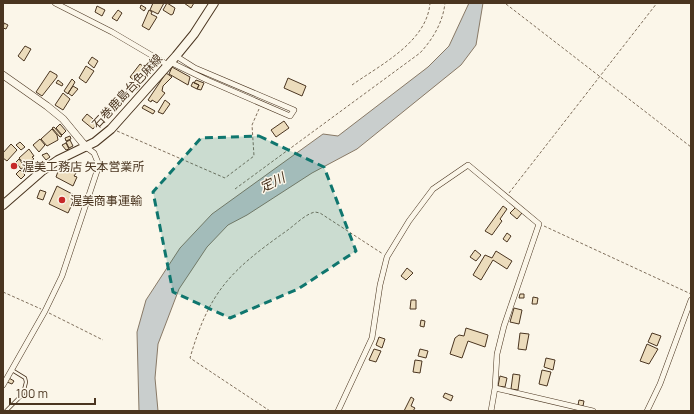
<svg xmlns="http://www.w3.org/2000/svg" width="694" height="414" font-family="Manrope,'Noto Sans JP',sans-serif">
  <style>
    .water { fill: #c9cecd; stroke: #887966 }
    .building { fill: #ecdcbc; stroke: #4a3520 }
    .lines { fill: none; stroke-linecap: round; stroke-linejoin: round }
    .lane-casing { stroke: #4a3520; stroke-width: 4 }
    .street-casing { stroke: #4a3520; stroke-width: 6 }
    .secondary-casing { stroke: #4a3520; stroke-width: 8 }
    .primary-casing { stroke: #4a3520; stroke-width: 10 }
    .path { stroke: #7f6f5c; stroke-width: 1; stroke-dasharray: 3 2; stroke-linecap: butt }
    .lane { stroke: #fbf6e9; stroke-width: 2.5 }
    .street { stroke: #fbf6e9; stroke-width: 5 }
    .secondary { stroke: #fbf6e9; stroke-width: 7 }
    .primary { stroke: #fbf6e9; stroke-width: 8 }
    .marked { fill: #0f766e; fill-opacity: 0.2; stroke: #0f766e; stroke-width: 3; stroke-dasharray: 8 5; stroke-linejoin: round }
    .poi-dot { fill: #c62828; stroke: #fbf6e9; stroke-width: 1.5 }
    .labels { text-anchor: middle; dominant-baseline: central; stroke-width: 3; stroke-linejoin: round; paint-order: stroke }
    .street-label { font-size: 12px; fill: #4a3520; stroke: #fbf6e9 }
    .poi-label { font-size: 12px; fill: #4a3520; stroke: #fbf6e9; text-anchor: start }
    .water-label { font-size: 13px; font-style: italic; fill: #4a3520; stroke: #fbf6e9 }
  </style>
  <rect width="100%" height="100%" fill="#fbf6e9"/>
  <!-- water -->
  <path class="water" d="M469,3h14l-7,42 -15,20 -104,84 -45,24 -65,42 -19,10 -21,22 -28,42 -21,55 -3,34 3,33h-19l-2,-79 9,-32 34,-52 32,-34 111,-80 15,2 90,-69 21,-21z"/>
  <!-- building -->
  <path class="building" d="M153,3h11l-6,11 -8,-4z
    M167,3l8,5 -2,6 -2,1 -8,-5z
    M184,3h10l-3,5z
    M141,5l5,3 -2,3 -4,-3z
    M97,6l8,4 -3,6 -7,-4z
    M118,10l4,3 -5,8 -5,-3z
    M149,10l3,2 -1,2 6,3 -8,13 -7,-4z
    M4,23l4,2 -2,4 -3,-1z
    M25,46l6,3 -7,12 -6,-5z
    M92,57l6,4 -4,7 -6,-5z
    M140,64l7,5 -11,13 -6,-5z
    M86,66l8,5 -8,12 -7,-5z
    M172,67l18,10 -2,8 -19,-11z
    M50,71l7,4v2l-15,19 -6,-4z
    M166,73l6,4 -9,9 -1,5 3,2 -8,10 -5,-3 -1,2 -3,-2z
    M288,78l18,8 -4,10 -18,-8z
    M72,79l3,3 -7,12 -4,-3z
    M58,80l5,4 -1,2 -6,-3z
    M196,80l8,3 -3,7 -4,-1 2,-4 -5,-2z
    M193,82l6,3 -2,4 -6,-3z
    M137,84l3,2 -3,4 -3,-2z
    M73,86l5,3 -6,7 -4,-3z
    M63,93l7,6 -7,11 -8,-5z
    M165,100l5,4 -7,10 -5,-2z
    M144,105l11,6 -2,3 -11,-6z
    M87,114l11,9 -5,6 -11,-9z
    M284,121l5,7 -13,9 -5,-7z
    M60,124l6,7 -4,4 -6,-7z
    M54,127l8,9 -2,1 -8,-9z
    M52,129l5,6 1,5 -11,6 -6,-7z
    M70,136l1,3 -5,2 -1,-3z
    M40,139l5,6 -6,7 -6,-7z
    M70,140l3,6 -4,2 -3,-6z
    M20,142l5,5 -4,3 -5,-5z
    M66,143l3,6 -3,1 -4,-5z
    M11,144l6,6 -10,11 -4,-3v-5z
    M29,149l5,7 -2,1 2,2 -10,5 -5,-6z
    M47,153l3,4 -4,3 -4,-5z
    M19,159l6,8 -4,2 -5,-7z
    M60,166l16,7 -2,3 3,1 -4,9 -17,-9z
    M20,170l5,5 -4,4 -5,-5z
    M57,186l19,10 -8,17 -19,-9z
    M40,190l6,2 -3,8 -6,-2z
    M503,206l4,3 -7,10 2,2 -10,14 -7,-4z
    M516,207l6,6 -5,6 -7,-6z
    M507,233l4,3 -4,6 -4,-3z
    M475,250l6,5 -5,6 -6,-4z
    M496,251l16,10 -5,8 -14,-9 -12,20 -8,-5 12,-20 7,3z
    M407,268l6,5 -7,7 -5,-4z
    M520,294h4v4h-5z
    M533,297l5,1 -1,6h-5z
    M411,300h5v9h-6z
    M514,308l8,2 -3,14 -9,-2z
    M421,320l4,1 -1,6 -4,-1z
    M466,328l22,7 -3,12 -17,-6 -6,17 -12,-4 5,-16 4,-3 5,1z
    M520,333l9,1 -3,16 -8,-1z
    M652,333l9,3 -4,10 -9,-4z
    M379,337l6,2 -3,9 -6,-3z
    M647,344l11,5 -9,15 -9,-3z
    M374,349l7,2 -5,11 -7,-2z
    M420,349l8,2 -2,7 -8,-2z
    M546,358l9,2 -2,10 -9,-3z
    M415,360l7,1 -2,12 -7,-1z
    M542,370l9,2 -4,14 -8,-2z
    M513,374l7,1 -2,15 -7,-1z
    M500,376l7,2 -2,9 -7,-1z
    M9,378l5,3 -2,3 -5,-2z
    M445,393l8,3 -2,5 -8,-4z
    M411,397l3,2 -3,7 4,2 -2,3h-9z
    M579,400l5,1 -1,5 -5,-1z"/>
  <g class="lines">
    <!-- lane casing -->
    <g class="lane-casing">
      <path id="lane" d="M6,411l17,-17 3,-12 -1,-4 -13,-8"/>
    </g>
    <!-- street casing -->
    <g class="street-casing">
      <path id="street" d="M55,3l57,29 56,33
        M170,62l37,18 83,36 4,-6 -99,-42 -19,-12
        M3,385l42,-74 17,-35 37,-111 -5,-12 -8,-6
        M495,388l98,23
        M338,411l34,-73 8,-53 7,-28 22,-36 24,-32 35,-24 71,59 -35,102 -7,28 -2,34 -4,23
        M647,411l13,-27 31,-84"/>
    </g>
    <!-- secondary casing -->
    <g class="secondary-casing">
      <path id="secondary" d="M3,75l44,31 16,13 23,28"/>
    </g>
    <!-- primary casing -->
    <g class="primary-casing">
      <path id="primary" d="M3,205l39,-34 16,-11 37,-18 16,-13 65,-73 18,-22 20,-31"/>
    </g>
    <!-- path -->
    <path class="path" d="M506,4l185,143
      M352,85c28,-20 75,-43 78,-82
      M117,131l108,47 29,-22 -2,-31 7,-16
      M235,189l185,-136c13,-14 23,-31 25,-50
      M509,193l148,-190
      M544,226l147,68
      M3,292l38,17
      M49,313l54,27
      M270,411l-80,-53c19,-66 40,-87 95,-126 9,-6 20,-18 30,-20l5,1 63,41"/>
    <!-- lane -->
    <use href="#lane" class="lane"/>
    <!-- street -->
    <use href="#street" class="street"/>
    <!-- secondary -->
    <use href="#secondary" class="secondary"/>
    <!-- primary -->
    <use href="#primary" class="primary"/>
  </g>
  <!-- marked area -->
  <path class="marked" d="M259,136l65,31 32,84 -58,38 -68,29 -57,-26 -20,-100 48,-54z"/>
  <!-- markers -->
  <g class="poi-dot">
    <circle cx="14" cy="166" r="4"/>
    <circle cx="62" cy="200" r="4"/>
  </g>
  <g class="labels">
    <!-- street labels -->
    <g class="street-label">
      <text transform="translate(127 91) rotate(-47)">石巻鹿島台色麻線</text>
    </g>
    <!-- poi labels -->
    <g class="poi-label">
      <text x="22" y="166">渥美工務店 矢本営業所</text>
      <text x="70" y="200">渥美商事運輸</text>
    </g>
    <!-- water labels -->
    <g class="water-label">
      <text transform="translate(272 182) rotate(-26)">定川</text>
    </g>
  </g>
  <!-- border -->
  <rect width="694" height="414" fill="none" stroke="#4a3520" stroke-width="8"/>
  <!-- scale -->
  <path d="M10 398v6h85v-6" fill="none" stroke="#4a3520" stroke-width="2"/>
  <text x="16" y="398" font-size="12" fill="#4a3520" stroke="#fbf6e9" stroke-width="3" paint-order="stroke">100 m</text>
</svg>
